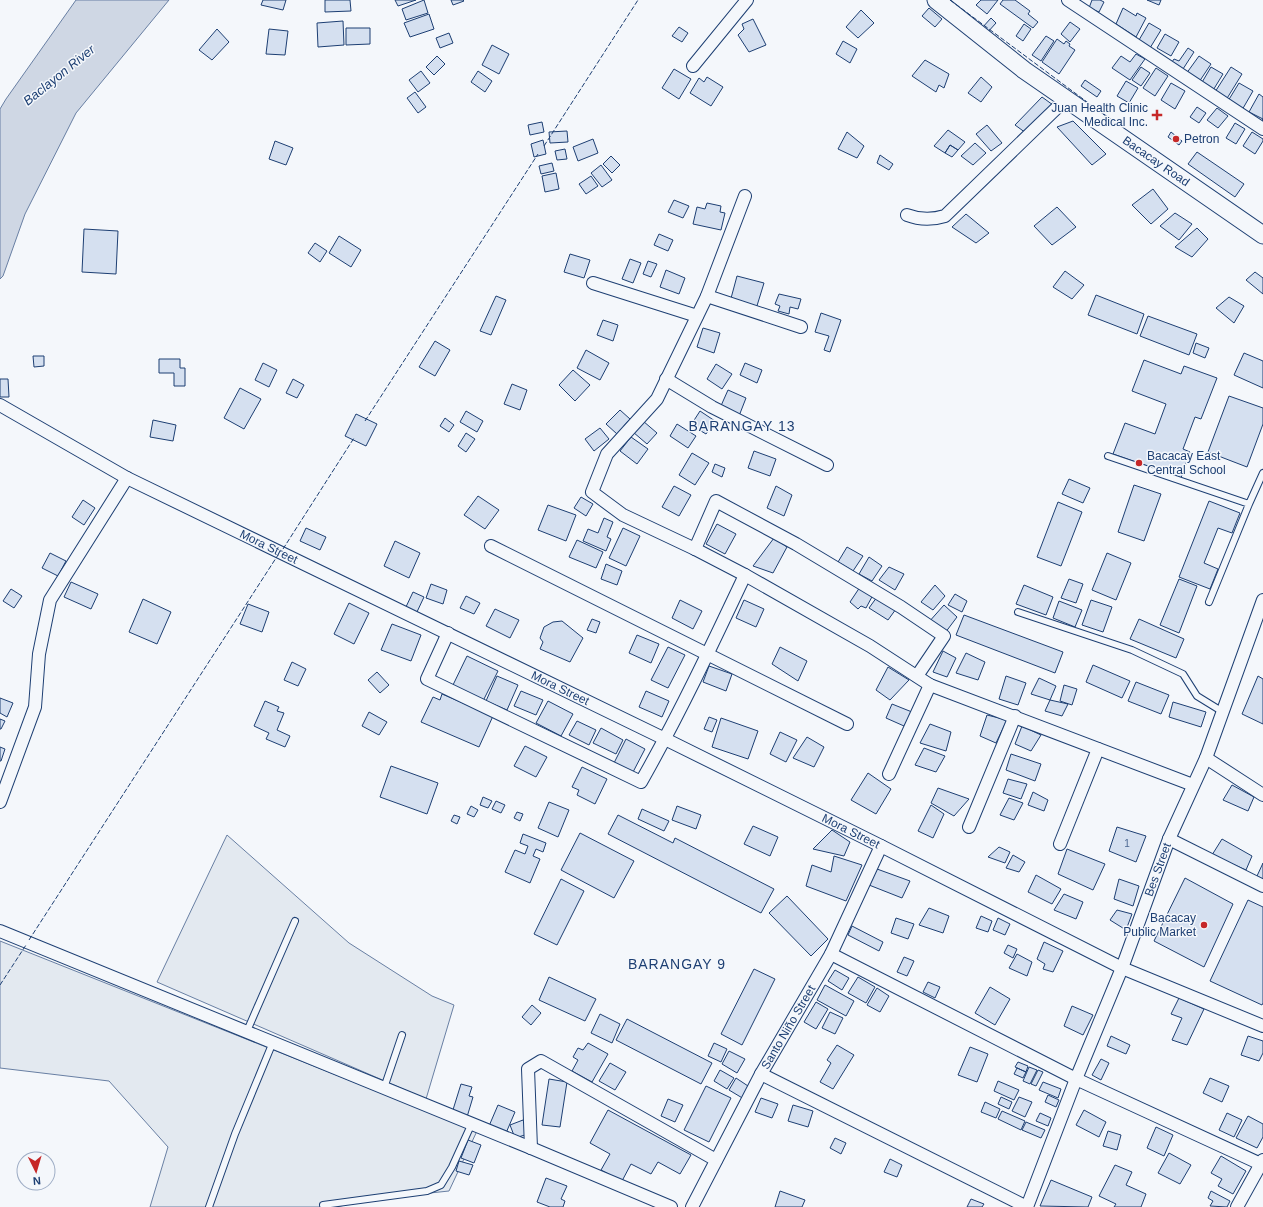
<svg xmlns="http://www.w3.org/2000/svg" width="1263" height="1207" font-family="Arial,sans-serif">
  <style>
    .green { fill: #e3e9f0; stroke: #687fa3 }
    .water { fill: #cfd7e4; stroke: #687fa3 }
    .building { fill: #d5e0f0; stroke: #1d3f73 }
    .lines { fill: none; stroke-linecap: round; stroke-linejoin: round }
    .lane-casing { stroke: #1d3f73; stroke-width: 8 }
    .street-casing { stroke: #1d3f73; stroke-width: 14 }
    .secondary-casing { stroke: #1d3f73; stroke-width: 19 }
    .lane { stroke: #f4f7fb; stroke-width: 6 }
    .street { stroke: #f4f7fb; stroke-width: 12 }
    .secondary { stroke: #f4f7fb; stroke-width: 17 }
    .fence { stroke: #1d3f73; stroke-width: 1; stroke-dasharray: 5 2; stroke-linecap: butt }
    .poi-dot { fill: #c62828; stroke: #f4f7fb; stroke-width: 1.5 }
    .labels { text-anchor: middle; dominant-baseline: central; stroke-width: 3; stroke-linejoin: round; paint-order: stroke }
    .number-label { font-size: 10px; fill: #4b6792 }
    .poi-label { font-size: 12px; fill: #1d3f73; stroke: #f4f7fb; text-anchor: end }
    .street-label { font-size: 12px; fill: #1d3f73; stroke: #f4f7fb }
    .water-label { font-size: 13px; font-style: italic; fill: #1d3f73; stroke: #f4f7fb }
    .quarter-label { font-size: 14px; letter-spacing: 1px; fill: #1d3f73; stroke: #f4f7fb }
  </style>
  <rect width="100%" height="100%" fill="#f4f7fb"/>
  <!-- green -->
  <path class="green" d="M227,835l122,108 83,53 22,9 -28,94 -269,-117z
    M0,941l477,190 -28,60 -76,8 -37,8h-186l18,-60 -59,-66 -109,-13z"/>
  <!-- water -->
  <path class="water" d="M76,0h93l-93,113 -51,101 -22,62 -3,3v-170l6,-10z"/>
  <!-- building -->
  <path class="building" d="M263,0h23l-3,10 -22,-5z
    M325,0h25l1,11 -26,1z
    M395,0h21l-18,6z
    M424,0l4,13 -22,7 -4,-11z
    M451,0h12l1,1 -11,4z
    M981,0h17l-11,14 -11,-9z
    M1003,0h12l15,11 -2,3 10,8 -5,6 -33,-24z
    M1092,0h8l4,2 -5,10 -10,-4z
    M1147,0h14l-2,5z
    M929,8l13,11 -7,8 -13,-11z
    M1123,8l13,8 1,-3 9,5 -10,19 -20,-13z
    M861,10l13,13 -16,15 -12,-11z
    M429,14l5,15 -24,8 -6,-14z
    M991,18l5,5 -9,10 -5,-5z
    M753,19l13,26 -17,7 -11,-17 6,-6 -2,-5z
    M343,21l1,24 -26,2 -1,-24z
    M1070,22l10,7 -10,13 -9,-8z
    M1149,23l12,7 -11,18 -11,-8z
    M1024,24l7,5 -8,12 -7,-5z
    M679,27l9,6 -6,9 -10,-6z
    M346,28h24v16l-24,1z
    M217,29l12,13 -17,18 -13,-10z
    M269,29l19,2 -3,24 -19,-1z
    M449,33l4,10 -13,5 -4,-10z
    M1165,34l14,8 -8,14 -14,-8z
    M1046,36l8,5 -13,20 -9,-6z
    M1057,39l7,5 2,-3 4,3 -1,2 6,4 -16,24 -17,-12z
    M843,41l14,8 -7,14 -14,-9z
    M492,45l17,9 -10,20 -17,-9z
    M1188,48l6,4 -11,17 -11,-7 2,-3 5,2z
    M1136,54l9,5 -15,21 -18,-12 9,-12 9,6z
    M437,56l8,8 -11,11 -8,-8z
    M1199,56l12,8 -12,18 -13,-8z
    M925,60l24,14 -5,14 -5,-3 -3,7 -24,-16z
    M1141,67l9,6 -9,13 -9,-6z
    M1211,67l12,7 -11,18 -11,-8z
    M1231,67l11,7 -16,26 -11,-8z
    M1156,68l12,8 -13,20 -12,-8z
    M674,69l17,10 -12,20 -17,-11z
    M421,71l9,12 -12,9 -9,-12z
    M478,71l14,10 -7,11 -14,-10z
    M707,77l16,10 -12,19 -21,-13 9,-15 5,4z
    M981,77l11,10 -11,15 -13,-9z
    M1085,80l16,11 -4,6 -16,-11z
    M1126,81l12,7 -9,15 -12,-7z
    M1171,83l14,8 -10,18 -14,-9z
    M1239,83l14,8 -11,19 -14,-9z
    M415,92l11,15 -8,6 -11,-15z
    M1259,94l4,3v26l-2,-1 2,-3 -14,-7z
    M1042,97l11,8 -27,28 -11,-8z
    M1197,107l9,6 -7,10 -9,-6z
    M1217,108l11,8 -10,12 -11,-8z
    M1073,121l33,33 -14,11 -35,-38z
    M542,122l2,10 -14,3 -2,-10z
    M1235,123l10,6 -9,15 -10,-6z
    M987,125l15,18 -11,8 -15,-17z
    M948,130l17,12 -7,8 -8,-5 -5,8 -11,-7z
    M567,131l1,11 -18,1 -1,-11z
    M847,132l17,14 -7,12 -19,-9z
    M1171,132l11,9 -3,4 -11,-8z
    M1252,132l11,7v2l-8,13 -12,-8z
    M593,139l5,14 -20,8 -5,-14z
    M543,140l3,14 -12,3 -3,-13z
    M275,141l18,7 -7,17 -17,-6z
    M975,143l11,10 -13,12 -12,-9z
    M950,145l8,5 -6,7 -7,-4z
    M565,149l2,10 -10,1 -2,-9z
    M1197,152l47,32 -9,13 -47,-33z
    M880,155l13,9 -4,6 -12,-7z
    M611,156l9,9 -8,8 -9,-9z
    M552,163l2,8 -13,3 -2,-8z
    M601,165l11,15 -10,7 -11,-14z
    M556,173l3,16 -14,3 -3,-16z
    M591,176l7,10 -12,8 -7,-10z
    M1153,189l15,20 -17,15 -19,-19z
    M674,200l15,6 -6,12 -15,-6z
    M707,203l14,3 -1,6 5,1 -4,17 -28,-6 4,-17 8,2z
    M1057,207l19,20 -24,18 -18,-19z
    M1175,213l17,11 -13,16 -19,-14z
    M966,214l23,19 -13,10 -24,-16z
    M1197,228l11,11 -16,18 -17,-10z
    M84,229l34,2 -2,43 -34,-2z
    M659,234l14,6 -5,11 -14,-6z
    M339,236l22,14 -10,17 -22,-14z
    M315,243l12,8 -7,11 -12,-9z
    M570,254l20,6 -6,18 -20,-6z
    M630,259l11,4 -8,20 -11,-4z
    M648,261l9,3 -6,13 -8,-3z
    M666,270l19,8 -6,16 -19,-7z
    M1065,271l19,14 -12,14 -19,-12z
    M1255,272l8,6v16l-17,-14z
    M737,276l27,7 -8,26 -26,-7z
    M779,294l22,5 -3,10 -8,-2 -1,7 -11,-3 2,-5 -5,-2z
    M1096,295l48,19 -7,20 -49,-19z
    M496,296l10,4 -15,35 -11,-4z
    M1229,297l15,9 -10,17 -18,-15z
    M821,313l20,7 -11,32 -6,-2 5,-14 -14,-4z
    M1148,316l49,18 -8,21 -49,-19z
    M603,320l15,5 -5,16 -16,-6z
    M703,328l17,5 -6,20 -17,-6z
    M435,341l15,9 -15,26 -16,-9z
    M1196,343l13,5 -4,10 -12,-5z
    M586,350l23,13 -9,17 -23,-12z
    M1244,353l19,8v27l-29,-13z
    M33,356h11v10l-10,1z
    M159,359h21v9h5v18h-11v-13h-15z
    M1144,360l37,14 3,-8 33,12 -16,41 -6,-2 -12,32 7,3 -9,26 -68,-24 12,-31 30,11 11,-30 -34,-13z
    M263,363l14,7 -8,17 -14,-7z
    M745,363l17,7 -5,13 -17,-8z
    M716,364l16,10 -10,15 -15,-10z
    M573,370l17,15 -15,16 -16,-16z
    M0,379h8l1,18h-9z
    M293,379l11,6 -7,13 -11,-5z
    M512,384l15,6 -7,20 -16,-6z
    M240,388l21,11 -17,30 -20,-11z
    M728,390l18,8 -7,18 -19,-8z
    M1229,396l34,12v16l-16,43 -39,-15z
    M620,410l10,9 -13,15 -11,-10z
    M466,411l17,10 -6,11 -17,-10z
    M700,411l15,10 -9,13 -15,-9z
    M356,414l21,10 -11,22 -21,-10z
    M445,418l9,7 -5,7 -9,-6z
    M153,420l23,5 -3,16 -23,-4z
    M643,421l14,12 -10,11 -14,-12z
    M677,424l19,12 -8,12 -18,-12z
    M600,428l9,11 -15,12 -9,-12z
    M466,433l9,6 -9,13 -8,-6z
    M631,437l17,12 -11,15 -17,-13z
    M754,451l22,8 -6,17 -22,-8z
    M692,453l17,10 -14,22 -16,-10z
    M715,464l10,4 -3,9 -10,-5z
    M1069,479l21,9 -7,15 -21,-9z
    M1134,485l27,9 -17,47 -26,-9z
    M674,486l17,9 -12,21 -17,-9z
    M776,486l16,9 -8,21 -17,-8z
    M478,496l21,14 -14,19 -21,-14z
    M581,497l12,7 -7,12 -12,-8z
    M83,500l12,8 -11,17 -12,-8z
    M1209,501l31,12 -8,20 -14,-5 -14,35 14,6 -8,20 -31,-12z
    M1058,502l24,10 -21,54 -24,-9z
    M548,505l28,10 -10,26 -28,-11z
    M604,518l9,4 -6,15 4,2 -5,12 -23,-10 5,-12 10,4z
    M717,524l19,10 -11,20 -19,-10z
    M306,528l20,9 -6,13 -20,-9z
    M623,528l17,8 -14,30 -17,-8z
    M774,538l13,9 -14,26 -20,-7z
    M577,540l26,12 -7,16 -27,-11z
    M395,541l25,12 -11,25 -25,-12z
    M847,547l16,9 -10,15 -15,-9z
    M50,553l16,8 -8,15 -16,-8z
    M1107,553l24,10 -15,37 -24,-10z
    M869,557l13,9 -10,15 -13,-7z
    M606,564l16,7 -5,14 -16,-6z
    M889,567l15,7 -9,16 -16,-10z
    M1069,579l14,5 -7,19 -15,-5z
    M1179,579l18,7 -18,47 -19,-8z
    M71,582l27,12 -7,15 -27,-12z
    M431,584l16,6 -4,14 -17,-6z
    M935,585l10,11 -12,14 -12,-8z
    M1024,585l29,12 -7,18 -30,-11z
    M860,587l14,6 -8,15 -5,-2 -3,3 -8,-7z
    M11,589l11,7 -8,12 -11,-7z
    M413,592l11,5 -8,17 -11,-5z
    M955,594l12,7 -5,11 -14,-7z
    M466,596l14,7 -6,11 -14,-6z
    M877,597l19,12 -8,11 -19,-12z
    M143,599l28,13 -14,32 -28,-12z
    M680,600l22,11 -9,18 -21,-11z
    M744,600l20,9 -8,18 -20,-9z
    M1091,600l21,7 -9,25 -21,-7z
    M1059,601l23,9 -7,17 -22,-9z
    M349,603l20,10 -15,31 -20,-10z
    M248,604l21,8 -7,20 -22,-8z
    M944,605l13,12 -12,16 -17,-10z
    M495,609l24,11 -9,18 -24,-12z
    M964,615l99,37 -8,21 -99,-38z
    M592,619l8,3 -4,11 -9,-3z
    M1139,619l45,20 -8,19 -46,-19z
    M562,621l21,17 -13,24 -30,-13 3,-7 -3,-4 4,-11 9,-5z
    M392,624l29,11 -10,26 -30,-11z
    M637,635l22,9 -8,19 -22,-10z
    M668,647l17,8 -17,33 -17,-8z
    M780,647l27,14 -9,20 -26,-17z
    M943,651l13,7 -9,19 -14,-5z
    M966,653l19,9 -7,18 -22,-7z
    M467,656l31,15 -15,30 -31,-14z
    M292,662l14,7 -8,17 -14,-6z
    M1093,665l37,16 -8,17 -36,-16z
    M709,666l23,8 -6,17 -23,-9z
    M888,667l21,13 -19,20 -14,-10z
    M377,672l12,13 -9,8 -12,-13z
    M497,676l21,9 -11,25 -21,-9z
    M1006,676l20,7 -8,22 -19,-6z
    M1258,676l5,3v45l-21,-10z
    M1039,678l17,8 -6,14 -19,-6z
    M1136,682l33,13 -8,19 -33,-13z
    M1064,685l13,4 -5,16 -12,-4z
    M521,691l22,9 -7,15 -22,-9z
    M646,691l23,10 -7,16 -23,-10z
    M442,694l51,22 -14,31 -58,-25 12,-25 7,3z
    M0,698l13,5 -6,14 -7,-4z
    M1050,700l18,4 -6,12 -17,-5z
    M265,701l14,6 -2,4 7,2 -7,17 13,6 -5,11 -19,-8 3,-6 -15,-7z
    M548,701l25,13 -12,22 -25,-13z
    M1173,702l33,10 -5,15 -32,-10z
    M892,704l20,8 -8,14 -18,-8z
    M369,712l18,10 -8,13 -17,-9z
    M987,715l20,5 -11,23 -16,-7z
    M709,717l8,3 -5,12 -8,-3z
    M721,718l37,13 -10,28 -36,-12z
    M0,719l5,2 -4,8h-1z
    M577,721l19,9 -7,15 -20,-10z
    M930,724l21,8 -5,19 -26,-8z
    M1022,726l19,9 -10,16 -16,-7z
    M601,728l22,12 -7,14 -23,-11z
    M780,732l17,8 -11,22 -16,-8z
    M807,737l17,10 -10,20 -21,-9z
    M626,739l19,10 -13,25 -19,-9z
    M525,746l22,11 -11,20 -22,-11z
    M0,747l5,2 -4,12h-1z
    M924,748l21,8 -9,16 -21,-7z
    M1011,754l30,10 -6,17 -29,-11z
    M391,766l47,17 -11,31 -47,-17z
    M582,767l25,12 -12,25 -18,-9 2,-5 -7,-3z
    M868,773l23,16 -15,25 -25,-14z
    M1008,779l19,5 -6,15 -18,-6z
    M1232,785l22,12 -6,14 -25,-11z
    M938,788l31,11 -15,17 -23,-13z
    M1033,792l15,8 -4,11 -16,-6z
    M483,797l9,4 -4,7 -8,-3z
    M1009,798l14,5 -9,17 -14,-5z
    M496,801l9,4 -4,8 -9,-4z
    M549,802l20,8 -11,27 -20,-9z
    M931,805l13,9 -11,24 -15,-7z
    M471,806l7,4 -4,7 -7,-3z
    M677,806l24,9 -5,14 -24,-9z
    M642,809l27,12 -5,10 -26,-12z
    M517,812l6,2 -3,7 -6,-3z
    M454,815l6,2 -3,7 -6,-3z
    M618,815l55,28 2,-5 99,51 -13,24 -153,-79z
    M753,826l25,11 -8,19 -26,-12z
    M1117,827l29,9 -10,26 -27,-11z
    M832,830l18,12 -6,14 -31,-7z
    M580,833l54,28 -20,37 -53,-28z
    M523,834l23,9 -3,9 -7,-3 -3,7 7,3 -10,24 -25,-11 10,-22 10,4 3,-8 -8,-3z
    M1222,839l30,17 -6,14 -34,-15z
    M999,847l11,5 -5,11 -17,-6z
    M1067,849l38,15 -12,26 -35,-16z
    M1013,855l12,7 -6,10 -13,-4z
    M834,856l28,9 -16,36 -40,-15 6,-21 19,7z
    M1263,863v16l-6,-3z
    M877,869l33,12 -8,17 -33,-13z
    M1036,875l25,14 -9,15 -24,-12z
    M1185,878l48,26 -29,63 -50,-26z
    M561,879l23,12 -27,54 -23,-11z
    M1119,879l20,7 -6,20 -19,-7z
    M1064,894l19,8 -7,17 -22,-9z
    M787,896l41,43 -17,17 -42,-43z
    M1248,900l15,7v96l-1,2 -52,-24z
    M929,908l20,8 -6,17 -24,-8z
    M1117,910l15,4 -6,16 -16,-10z
    M981,916l11,5 -4,11 -12,-4z
    M896,918l18,6 -6,15 -17,-6z
    M998,918l12,6 -5,11 -12,-5z
    M852,926l31,16 -4,9 -31,-16z
    M1044,942l19,9 -10,21 -10,-3 2,-5 -8,-5z
    M1008,945l9,4 -4,9 -9,-5z
    M1017,954l15,8 -5,14 -18,-8z
    M904,957l10,4 -7,15 -10,-4z
    M754,969l21,10 -33,66 -21,-11z
    M835,970l14,8 -7,12 -14,-9z
    M549,977l47,22 -11,22 -46,-21z
    M858,977l17,10 -9,16 -18,-10z
    M928,982l12,5 -5,11 -12,-6z
    M825,985l29,16 -8,15 -29,-16z
    M990,987l20,12 -15,26 -20,-12z
    M877,988l12,8 -9,16 -13,-7z
    M1179,998l25,11 -17,36 -15,-5 10,-22 -11,-4z
    M816,1002l12,7 -12,20 -12,-7z
    M532,1005l9,8 -10,12 -9,-8z
    M1072,1006l21,9 -10,20 -19,-9z
    M830,1012l13,6 -8,16 -13,-6z
    M600,1014l20,10 -8,19 -21,-10z
    M627,1019l85,44 -11,21 -85,-44z
    M1111,1036l19,9 -4,9 -19,-8z
    M1248,1036l15,5v12l-4,8 -18,-6z
    M588,1043l20,11 -16,28 -20,-11 6,-11 -5,-3 5,-9 5,2z
    M714,1043l13,6 -6,13 -13,-6z
    M837,1045l17,10 -21,34 -13,-7 11,-19 -4,-3z
    M970,1047l18,7 -11,28 -19,-7z
    M729,1051l16,8 -8,14 -15,-9z
    M1101,1059l8,4 -8,17 -9,-5z
    M1018,1062l10,4 -2,6 -11,-5z
    M610,1063l16,9 -11,18 -16,-9z
    M1029,1067l8,3 -7,14 -7,-3z
    M1017,1068l9,4 -3,6 -9,-4z
    M720,1070l14,8 -7,11 -13,-8z
    M1038,1070l5,2 -7,14 -5,-2z
    M736,1078l15,10 -7,11 -15,-9z
    M1210,1078l19,8 -7,16 -19,-9z
    M549,1079l18,3 -7,45 -18,-2z
    M998,1081l21,9 -5,10 -20,-9z
    M1043,1082l18,7 -3,9 -19,-8z
    M461,1084l11,3 -3,9 4,1 -6,20 -15,-4z
    M706,1086l25,12 -22,44 -25,-12z
    M1048,1095l11,5 -3,7 -11,-5z
    M1001,1097l11,5 -3,7 -11,-5z
    M1019,1097l13,5 -7,15 -13,-6z
    M761,1098l17,6 -6,14 -17,-6z
    M668,1099l15,6 -8,17 -14,-6z
    M985,1102l15,7 -4,9 -15,-6z
    M498,1105l17,7 -9,21 -17,-7z
    M793,1105l20,6 -5,16 -20,-6z
    M608,1110l83,45 -11,19 -22,-12 -7,12 -20,-10 -9,17 -21,-11 9,-16 -20,-11z
    M1084,1110l22,12 -7,15 -23,-12z
    M1002,1111l23,10 -4,9 -23,-11z
    M1040,1113l11,5 -3,8 -12,-5z
    M1227,1113l15,7 -8,17 -15,-7z
    M1248,1116l15,8v13l-6,11 -21,-10z
    M523,1120l5,14 -13,4 -5,-13z
    M1026,1122l19,8 -4,8 -19,-8z
    M1156,1127l17,8 -9,21 -17,-8z
    M1108,1131l13,4 -4,15 -14,-4z
    M835,1138l11,5 -5,11 -11,-6z
    M468,1140l13,5 -7,18 -13,-5z
    M1169,1153l22,12 -11,19 -22,-11z
    M1221,1156l25,15 -13,23 -15,-8 4,-7 -11,-6z
    M890,1159l12,6 -5,12 -13,-5z
    M459,1161l14,4 -4,10 -13,-4z
    M1115,1165l17,7 -6,13 20,9 -5,13h-27l2,-3 -17,-8z
    M546,1178l21,8 -6,13 4,2 -2,6h-13l-13,-5z
    M1051,1180l41,17 -4,10 -48,-1z
    M780,1191l25,9 -3,7h-27z
    M1211,1191l19,10 -3,6 -17,-1 3,-5 -5,-3z
    M971,1199l13,5 -2,3h-15z"/>
  <g class="lines">
    <!-- lane casing -->
    <g class="lane-casing">
      <path id="lane" d="M1108,456l141,48
        M1209,602l40,-98 14,-31
        M1018,612l114,38 51,24 14,22 26,16
        M247,1031l48,-110
        M384,1088l18,-53
        M323,1205l104,-14 14,-6 11,-18 20,-44
        M209,1207l26,-73 38,-92"/>
    </g>
    <!-- street casing -->
    <g class="street-casing">
      <g id="street">
        <path d="M1068,0l195,129"/>
        <path d="M693,66l54,-66"/>
        <path d="M745,196l-38,100 -50,103 -50,55 -15,38 31,23 72,34 50,26 125,71 60,39 263,100"/>
        <path d="M907,215c13,5 25,5 38,1l121,-117"/>
        <path d="M593,283l104,33"/>
        <path d="M707,296l94,31"/>
        <path d="M666,379l46,28 115,58"/>
        <path id="s1" d="M0,405l127,73 538,261 216,107 241,122 141,58"/>
        <path d="M491,546l356,178"/>
        <path d="M695,549l21,-48 80,43 105,63 43,29 -27,40"/>
        <path d="M448,633l-21,46 214,103c38,-67 71,-137 104,-207"/>
        <path d="M1206,758l57,37"/>
        <path d="M889,774l41,-89"/>
        <path d="M0,802l35,-95 4,-53 11,-54 77,-122"/>
        <path d="M969,827l46,-111"/>
        <path d="M1169,839l94,47"/>
        <path d="M1060,844l38,-95"/>
        <path d="M0,931l531,217 140,59"/>
        <path d="M831,954l245,125 187,86"/>
        <path d="M761,1074l266,133"/>
        <path d="M531,1148l-3,-79 13,-8 175,99"/>
        <path id="s2" d="M692,1207l69,-133 70,-120 50,-108"/>
        <path id="s3" d="M1027,1207l49,-128 46,-111 47,-129 37,-81 57,-158"/>
        <path d="M1237,1207l26,-47"/>
      </g>
    </g>
    <!-- secondary casing -->
    <g class="secondary-casing">
      <g id="secondary">
        <path id="s4" d="M936,0l88,70 239,165"/>
      </g>
    </g>
    <!-- lane -->
    <use href="#lane" class="lane"/>
    <!-- street -->
    <use href="#street" class="street"/>
    <!-- secondary -->
    <use href="#secondary" class="secondary"/>
    <!-- fence -->
    <path class="fence" d="M950,0l168,125
      M544,146l94,-146
      M365,421l173,-267
      M283,549l71,-111
      M29,940l249,-385
      M0,985l26,-40"/>
  </g>
  <!-- markers -->
  <g class="poi-dot">
    <path d="M1155 109h4v4h4v4h-4v4h-4v-4h-4v-4h4z"/>
    <circle cx="1176" cy="139" r="4"/>
    <circle cx="1139" cy="463" r="4"/>
    <circle cx="1204" cy="925" r="4"/>
  </g>
  <g class="labels">
    <!-- number labels -->
    <g class="number-label">
      <text x="1127" y="843">1</text>
    </g>
    <!-- poi labels -->
    <g class="poi-label">
      <text x="1148" y="108">Juan Health Clinic<tspan x="1148" dy="14">Medical Inc.</tspan></text>
      <text x="1184" y="139" text-anchor="start">Petron</text>
      <text x="1147" y="456" text-anchor="start">Bacacay East<tspan x="1147" dy="14">Central School</tspan></text>
      <text x="1196" y="918">Bacacay<tspan x="1196" dy="14">Public Market</tspan></text>
    </g>
    <!-- street labels -->
    <g class="street-label">
      <text stroke="none"><textPath href="#s4" startOffset="273">Bacacay Road</textPath></text>
      <text stroke="none"><textPath href="#s1" startOffset="304">Mora Street</textPath></text>
      <text stroke="none"><textPath href="#s1" startOffset="628">Mora Street</textPath></text>
      <text stroke="none"><textPath href="#s1" startOffset="952">Mora Street</textPath></text>
      <text stroke="none"><textPath href="#s3" startOffset="362">Bes Street</textPath></text>
      <text stroke="none"><textPath href="#s2" startOffset="204">Santo Niño Street</textPath></text>
    </g>
    <!-- water labels -->
    <g class="water-label">
      <text transform="translate(59 75) rotate(-39)">Baclayon River</text>
    </g>
    <!-- quarter labels -->
    <g class="quarter-label">
      <text x="742" y="426">BARANGAY 13</text>
      <text x="677" y="964">BARANGAY 9</text>
    </g>
  </g>
  <!-- north arrow -->
  <g transform="translate(36 1171) rotate(175)"><circle r="19" fill="#f4f7fb" stroke="#9eadc5"/>
  <path d="M0-3L7 15L0 10L-7 15Z" fill="#c62828"/>
  <text y="-6" font-size="11" font-weight="bold" text-anchor="middle" fill="#1d3f73">N</text>
  </g>
</svg>
